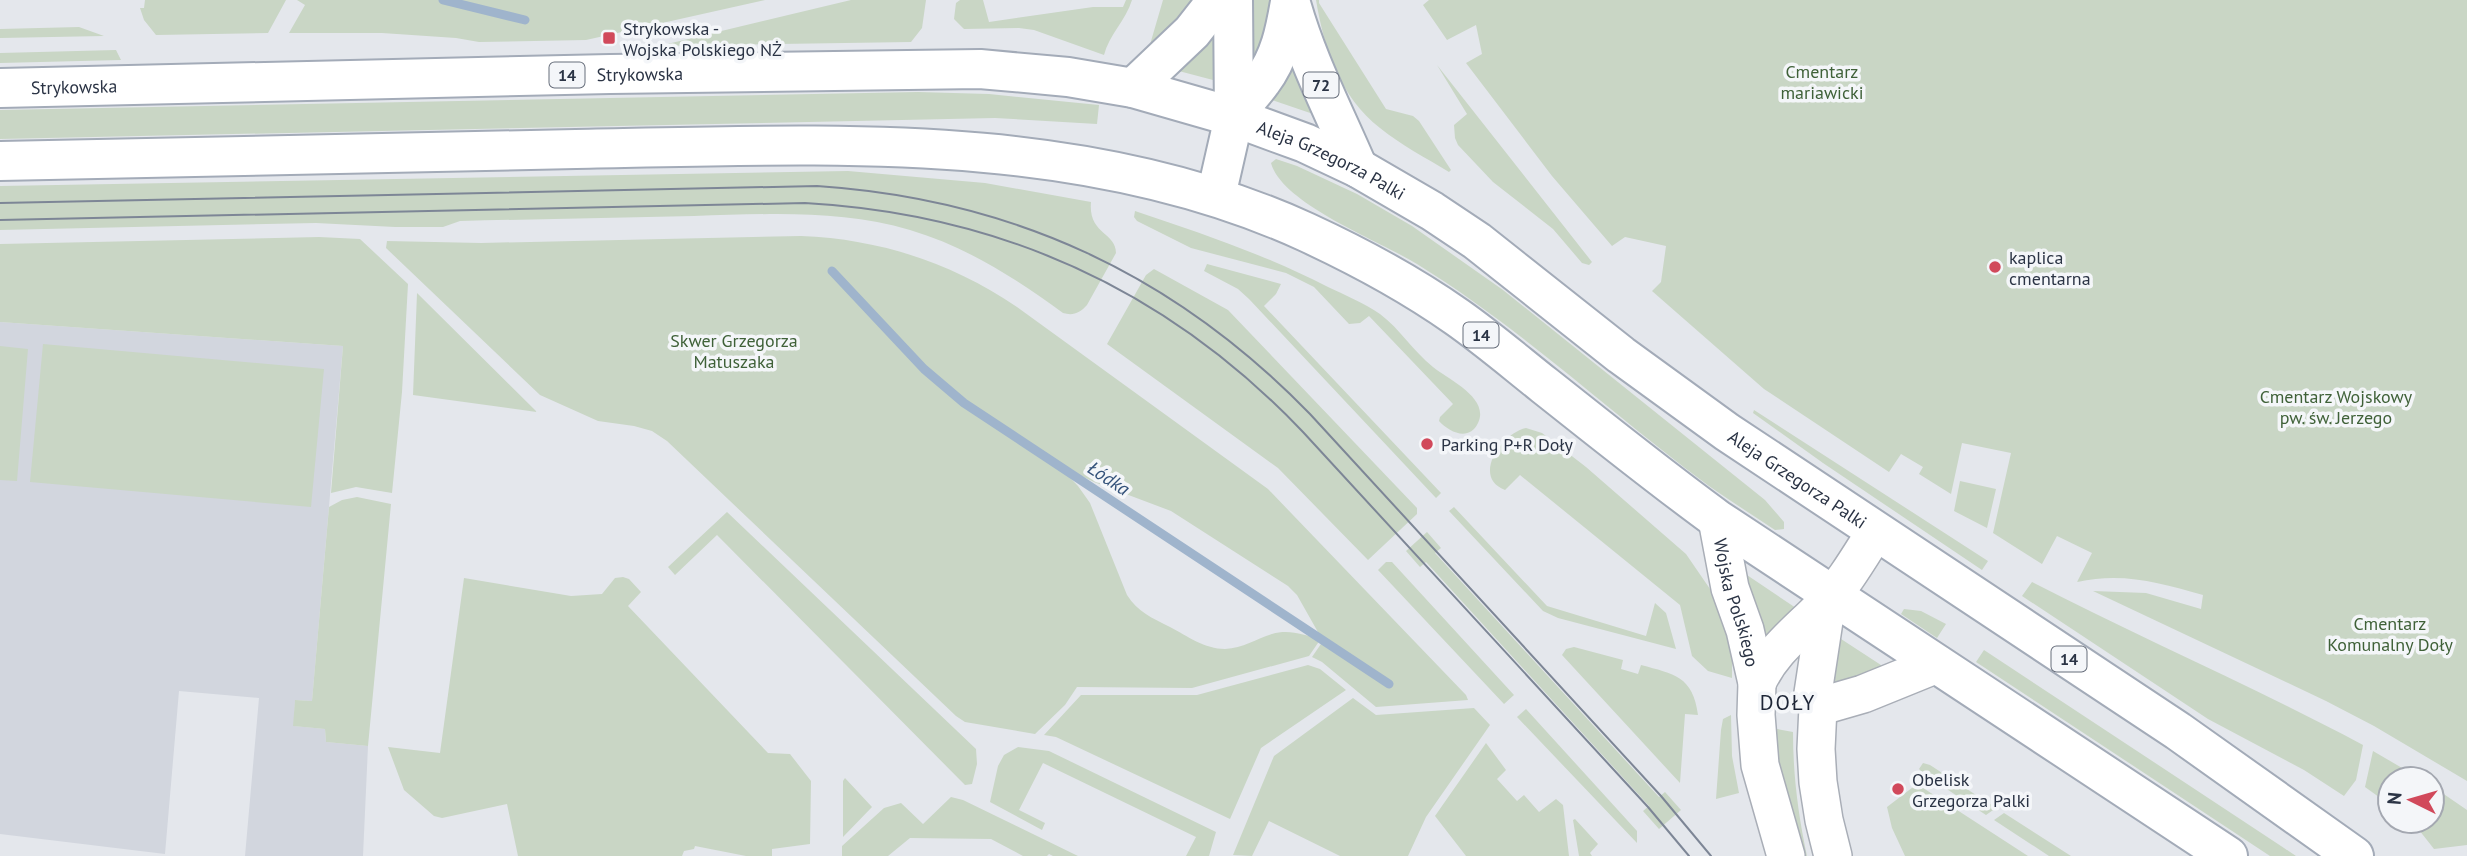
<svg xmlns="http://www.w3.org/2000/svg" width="2467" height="856" font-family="'PT Sans',sans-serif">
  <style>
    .built { fill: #d2d6de }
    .green { fill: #c9d6c5 }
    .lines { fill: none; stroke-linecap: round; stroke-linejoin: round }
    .stream { stroke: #9fb4cc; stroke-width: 9 }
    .secondary-casing { stroke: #a9aeb7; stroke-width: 40 }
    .primary-casing { stroke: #a3abb8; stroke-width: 42 }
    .secondary { stroke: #fff; stroke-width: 37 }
    .primary { stroke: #fff; stroke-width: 38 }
    .tram { stroke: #7d8696; stroke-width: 2 }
    .poi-dot { fill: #d1495b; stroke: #f4f6f9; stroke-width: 2.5 }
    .labels { text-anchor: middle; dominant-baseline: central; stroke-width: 7; stroke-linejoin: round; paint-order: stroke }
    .shield { fill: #f4f6f9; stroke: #676e7b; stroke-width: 2 }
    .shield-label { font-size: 16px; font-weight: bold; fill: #2b3445 }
    .poi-label { font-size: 18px; fill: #2b3445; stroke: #f4f6f9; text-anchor: start }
    .park-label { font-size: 18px; fill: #3f6138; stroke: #f4f6f9 }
    .street-label { font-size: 18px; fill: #2b3445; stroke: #f4f6f9 }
    .water-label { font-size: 19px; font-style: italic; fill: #34527a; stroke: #f4f6f9 }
    .quarter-label { font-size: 21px; letter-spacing: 2px; fill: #1d2536; stroke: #f4f6f9 }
  </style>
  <rect width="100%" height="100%" fill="#e4e7ec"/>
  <!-- built -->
  <path class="built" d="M0,322l343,24 -31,355 -17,-1 -1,26 31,3 1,13 42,4 -5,110h-118l14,-158 -80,-7 -14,163 -165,-20z"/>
  <!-- green -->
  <path class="green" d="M145,0h141l-18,33 -112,2 -12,-15 -4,-12h4z
    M297,0h468l-179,40 -107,2 -23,-4 -74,-5h-93l16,-28z
    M851,0h75l-4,28 -11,14 -252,4z
    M960,0h23l6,22 104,-15h30l3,-7h6c-6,20 -23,35 -28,55l-70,-25 -15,-2 -55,1 -10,-10 2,-16z
    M1163,0h31l-4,8 -41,40z
    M1248,0h22v30l-17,42z
    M1316,0h3v3l67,106 27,7 6,5 32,49 -2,2c-23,-14 -48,-27 -69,-44 -40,-31 -56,-80 -64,-128z
    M1429,0h1038v781l-93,-55 -48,-25 -233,-110 53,2 55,16 2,-14c-44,-12 -79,-23 -126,-13l15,-29 -35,-17 -15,28 -49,-31 18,-80 -49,-10 -11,51 -32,-20 4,-7 -22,-13 -12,18 -125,-83 -112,-98 9,-9 5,-36 -41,-9 -13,9 -60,-70 -86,-113 16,-9 -6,-29 -29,15 -24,-35z
    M79,27l25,9 -104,2v-9z
    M1216,27v50l-3,3 -38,-10z
    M116,50l5,10 -121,3v-10z
    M1290,61l26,54 -44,-15z
    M1437,65l155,197 -3,3 -7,-2 -29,-34 -60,-47 -35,-37 -3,-7 -1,-13 13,-11z
    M918,92l71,2 110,11 -2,19 -102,-6 -995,21v-29z
    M1276,159l21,7 60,28 55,32 91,64 262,210 19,22v7l-9,1c-22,-15 -45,-29 -66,-44 -99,-73 -188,-158 -292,-222 -37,-23 -135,-60 -146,-101z
    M848,171l137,12 106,19c-3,32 25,30 25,51l-29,52c-7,8 -14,11 -24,8 -48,-35 -96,-66 -153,-83 -71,-21 -144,-16 -216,-14 -78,2 -156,3 -234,5l-17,6h-48l-79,-4 -316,7v-44z
    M1135,211c66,22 131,44 193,76 17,8 36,16 52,27 20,15 33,37 53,53 16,13 57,31 45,56 -9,19 -29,9 -39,-2l1,-4 13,-13 -84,-88 -9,7 -11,1 -35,-37 -28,-14 -95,-25 -54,-27 -3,-4z
    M801,236c79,3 151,27 216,71l251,182 198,206 2,5 -92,7 -54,-45 -10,-5 11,-16 -26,-46 -9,-9 -117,-75 -77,-29 -37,-18 21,22 12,17 37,92c11,17 25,23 43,32 17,9 35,22 55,22 18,-1 31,-10 47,-15 16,-5 32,0 48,6l-11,16 -117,32 -115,-1 -12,18 -30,29 -70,-12 -9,-6 -289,-275 -15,-10 -18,-5 -36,-5 -58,-26 -154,-147 1,-7 94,2z
    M319,237l41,2 48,45 -6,108 -10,101 -36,-6 -25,6 12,-147 -343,-24v-78z
    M1207,264l74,20 -5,10 -12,12 177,187 -5,5 -187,-199 -11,-10 -34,-18z
    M1154,269l74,41 189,198v6l-49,46 -90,-92 -171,-124 39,-69z
    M417,293l120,119 -124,-17z
    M43,344l281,25 -13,138 -281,-25z
    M0,346l28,3 -11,132 -17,-1z
    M1754,410l234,151 -6,9 -159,-107 -70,-50z
    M1526,428l16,5 44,34 100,87 24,35 11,20 11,48v21l-24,-7 -16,-15 -12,-51 -160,-130 -15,15c-34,-13 -3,-57 21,-62z
    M1960,481l36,8 -9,39 -33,-17z
    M357,497l34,7 -23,242 -42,-4 -1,-13 -32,-3 2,-26 17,1 17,-194 13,-7z
    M1454,507l93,99 99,30 9,-33 11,10 10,36 -118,-31 -15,-7 -94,-100z
    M727,512l249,237 1,15 -5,20 -7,1 -248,-250 -42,40 -7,-8z
    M1427,532l14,16 -6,5 224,244 6,-5 16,18 -22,19 -16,-18 6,-5 -223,-244 -6,5 -14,-16z
    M1386,562h6l122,133 -10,9 -126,-134z
    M1741,571l55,37 -28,36z
    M623,577l6,2 12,13 -13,14 140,147 22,1 21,27 -1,63 -38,5v7h-26l-51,-10 -1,3 -10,2 -2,5h-164l-11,-52 -65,14 -8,-2 -30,-26 -16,-43 52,6 24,-175 107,18 31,-2 13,-16z
    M2032,582c109,56 222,105 331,163l-7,35 -12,16 -40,-26 -96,-51 -186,-123z
    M1904,609l17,2 25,13 -9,14 -36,-24z
    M1838,637l46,30 -56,28z
    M1574,647l49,13 -2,9 17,5 3,-9c33,9 52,11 57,50l-13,-1 -5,69 -118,-128 4,-6z
    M1984,650l297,196 15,10h-26l-294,-194z
    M1308,665l12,4 26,21 -85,58 -31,71 -174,-82 -12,-2 37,-40h116z
    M1353,698l23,17 98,-7 16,17 -64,92 -18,39h-68l-71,-35 -17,35 -19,-1 41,-99z
    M1526,709l111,122v12l-120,-126z
    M1731,715l1,41 7,37 -23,6 5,-69 2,-11z
    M1772,728l21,4c0,42 5,82 14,124h-8l-18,-57z
    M1486,743l20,27 -9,9 20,22 7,-6 15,17 17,-13 7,6 6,51h-103l-31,-40z
    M1018,747l31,4 167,81 -7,24h-23l10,-19 -153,-74 -24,47 26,13 -3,7 -52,-28 8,-36 6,-11z
    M2373,751l48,28h-31v26l-25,-18z
    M1923,763l7,2 66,43 -10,7 -62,-41 -5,-5z
    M845,778l27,29 -29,30v-56z
    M1917,784l111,72h-123l-13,-28 -5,-21z
    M2432,786l35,24v35l-33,4 -22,-28h20z
    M951,797l12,3 115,56h-25l-4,-2 -2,2h-24l-32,-17 -81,-1 -22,18h-46v-10l42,-38 17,-5 22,21z
    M2004,813l67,43h-22l-55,-36z
    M1575,819l23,25 -8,9 2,3h-13l-6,-36z"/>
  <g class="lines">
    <!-- stream -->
    <path class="stream" d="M443,0l82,20
      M832,271l92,98 40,34 425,281"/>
    <!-- secondary casing -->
    <g class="secondary-casing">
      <g id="secondary">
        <path id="s1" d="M1717,519l13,69 15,42 12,53 -1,32 4,50 26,91"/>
        <path d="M1832,596l-8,25 -11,72 5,14 -2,42 2,33 6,38 9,36"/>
        <path d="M1757,683c15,-33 42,-52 66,-77 21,-22 37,-50 53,-75"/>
        <path d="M1818,707l45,-13 74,-30"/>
      </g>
    </g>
    <!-- primary casing -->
    <g class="primary-casing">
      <g id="primary">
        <path d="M1290,0c16,59 44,112 68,168"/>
        <path id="s2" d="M0,88l610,-14 370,-5 88,8 65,11 101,29 71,26 53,25 74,43 45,30 144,114 106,77 451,299 176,125"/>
        <path d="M1133,88l59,-56 25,-32"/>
        <path d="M1234,117c8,-14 19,-23 28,-36 18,-24 23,-50 28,-79"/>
        <path d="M0,161c192,-4 384,-8 576,-12 244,-4 503,-21 730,83 52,24 104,52 151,85 30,21 58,45 87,68 57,45 114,91 173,134l511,337"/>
        <path d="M1216,196l18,-79 -1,-117"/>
      </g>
    </g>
    <!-- secondary -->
    <use href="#secondary" class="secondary"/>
    <!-- primary -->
    <use href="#primary" class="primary"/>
    <!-- tram -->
    <path class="tram" d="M0,203l817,-17c195,13 357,88 493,228l351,382 50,60
      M0,220l805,-17c195,11 363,87 498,229l345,375 41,49"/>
  </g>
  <!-- markers -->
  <g class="poi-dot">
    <rect x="602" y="31" width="14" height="14" rx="3.5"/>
    <circle cx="1995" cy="267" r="7"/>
    <circle cx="1427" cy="444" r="7"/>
    <circle cx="1898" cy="789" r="7"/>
  </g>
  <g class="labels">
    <!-- shield labels -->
    <g class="shield">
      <rect x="549.5" y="62.5" width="35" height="25" rx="5"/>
      <rect x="1303.5" y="72.5" width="35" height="25" rx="5"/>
      <rect x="1463.5" y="322.5" width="35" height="25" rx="5"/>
      <rect x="2051.5" y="646.5" width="35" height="25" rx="5"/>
    </g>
    <g class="shield-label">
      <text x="567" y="75">14</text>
      <text x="1321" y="85">72</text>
      <text x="1481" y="335">14</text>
      <text x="2069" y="659">14</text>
    </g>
    <!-- poi labels -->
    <g class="poi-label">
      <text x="623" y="28">Strykowska -<tspan x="623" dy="21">Wojska Polskiego NŻ</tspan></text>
      <text x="2009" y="257">kaplica<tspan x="2009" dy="21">cmentarna</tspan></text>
      <text x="1441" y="444">Parking P+R Doły</text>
      <text x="1912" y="779">Obelisk<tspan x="1912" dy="21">Grzegorza Palki</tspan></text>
    </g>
    <!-- park labels -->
    <g class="park-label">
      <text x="1822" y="71">Cmentarz<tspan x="1822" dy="21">mariawicki</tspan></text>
      <text x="734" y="340">Skwer Grzegorza<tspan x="734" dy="21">Matuszaka</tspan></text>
      <text x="2336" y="396">Cmentarz Wojskowy<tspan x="2336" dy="21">pw. św. Jerzego</tspan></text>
      <text x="2390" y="623">Cmentarz<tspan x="2390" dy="21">Komunalny Doły</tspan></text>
    </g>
    <!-- street labels -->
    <g class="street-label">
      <text stroke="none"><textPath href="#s2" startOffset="640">Strykowska</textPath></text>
      <text stroke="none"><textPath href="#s2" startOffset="74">Strykowska</textPath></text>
      <text stroke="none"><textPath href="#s2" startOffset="1346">Aleja Grzegorza Palki</textPath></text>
      <text stroke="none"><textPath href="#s2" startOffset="1913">Aleja Grzegorza Palki</textPath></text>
      <text stroke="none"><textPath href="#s1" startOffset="86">Wojska Polskiego</textPath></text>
    </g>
    <!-- water labels -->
    <g class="water-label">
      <text transform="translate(1109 478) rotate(33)">Łódka</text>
    </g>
    <!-- quarter labels -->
    <g class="quarter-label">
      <text x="1788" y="702">DOŁY</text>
    </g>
  </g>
  <!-- north arrow -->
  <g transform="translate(2411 800) rotate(275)"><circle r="33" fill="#f4f6f9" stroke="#a4a8b1" stroke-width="2"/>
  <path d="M0-5L12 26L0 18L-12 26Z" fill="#d1495b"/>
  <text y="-10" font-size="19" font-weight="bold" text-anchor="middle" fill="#2b3445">N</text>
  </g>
</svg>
